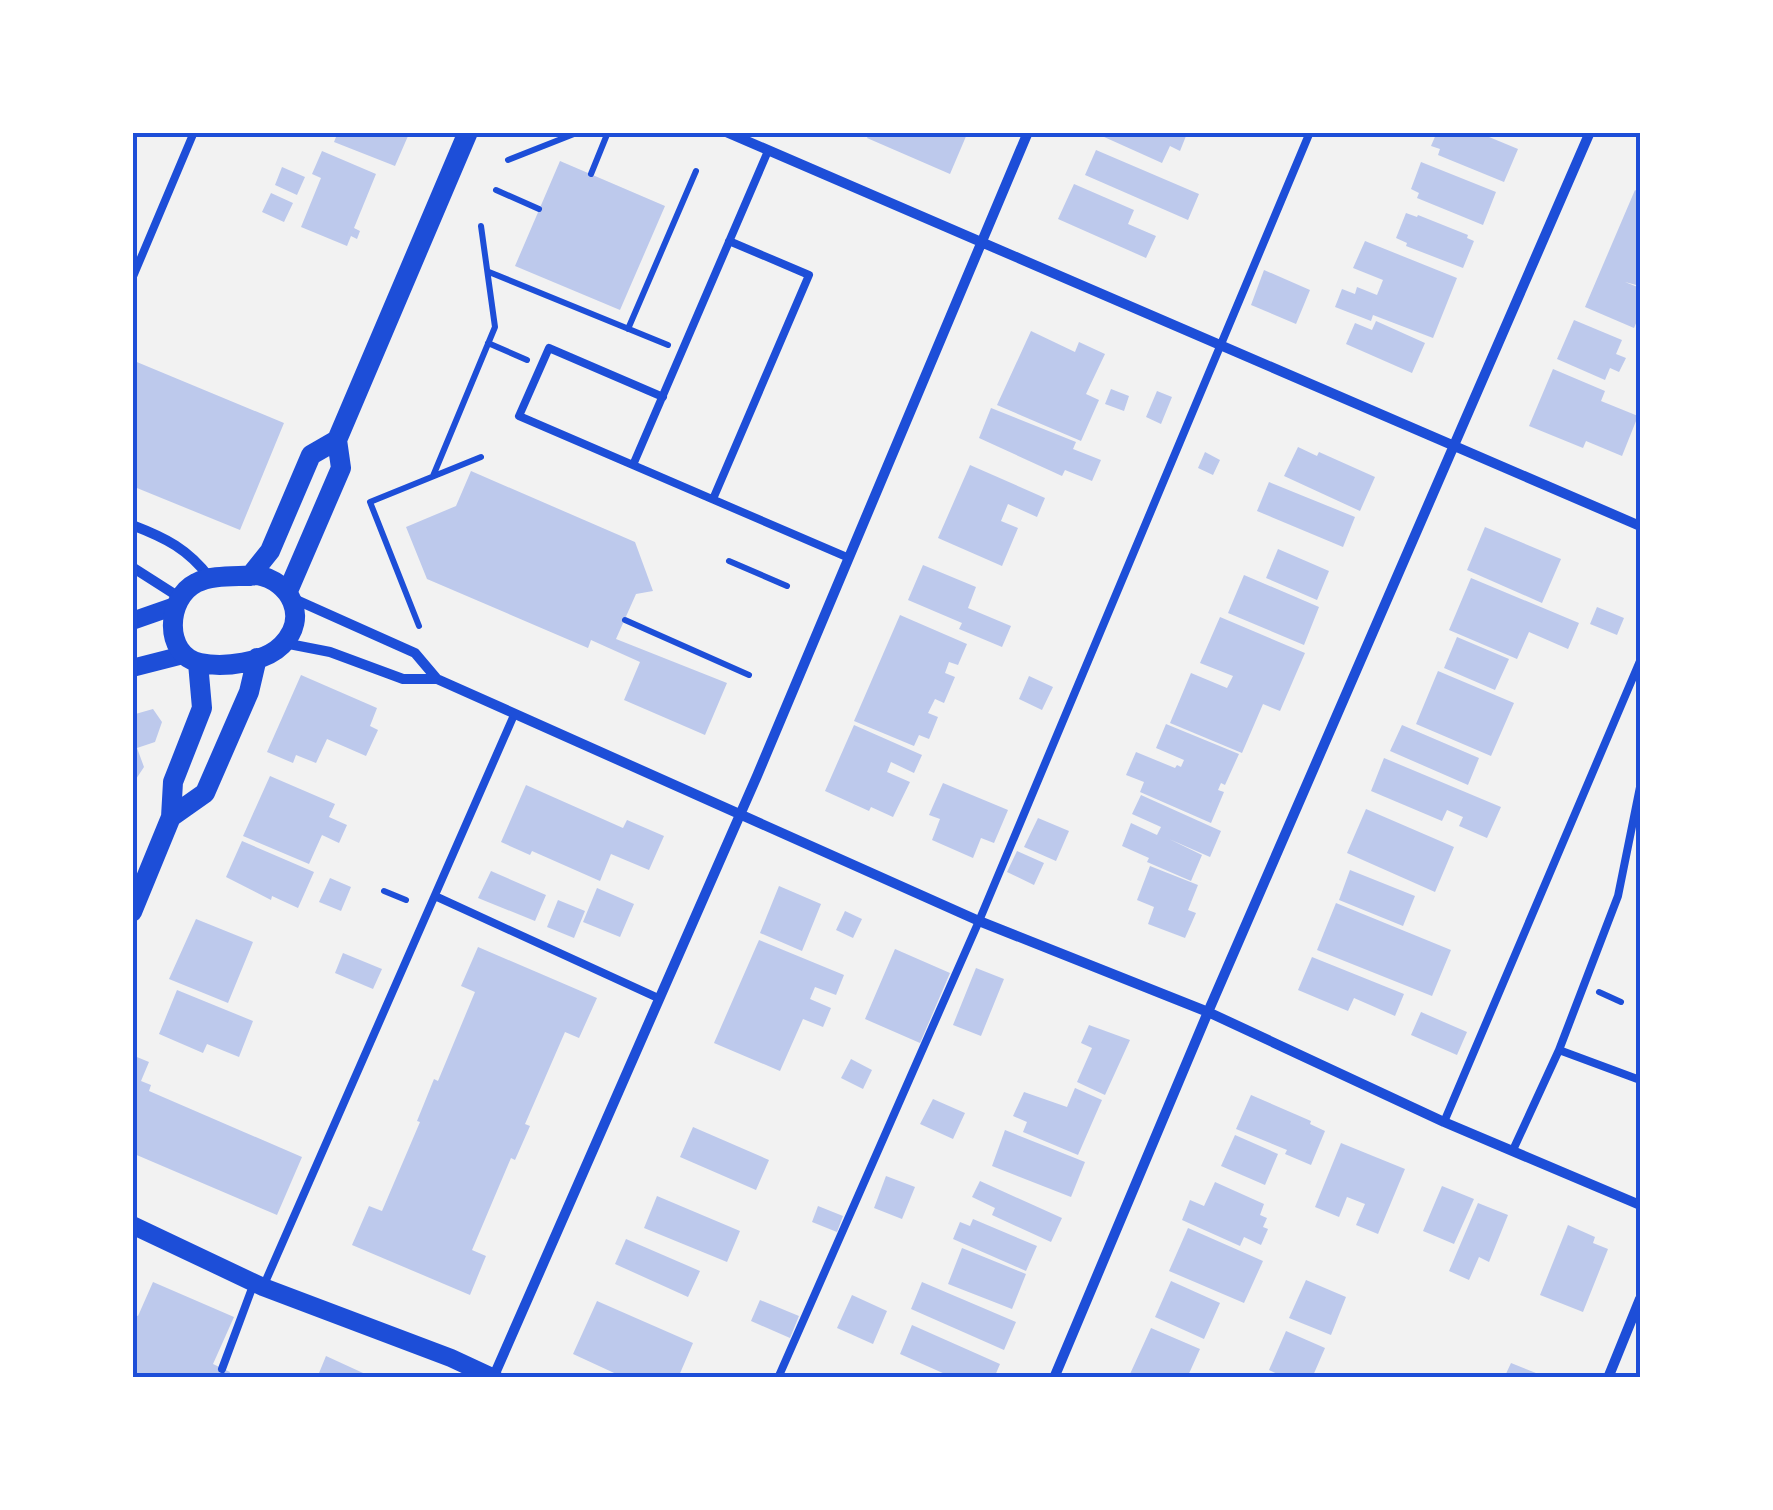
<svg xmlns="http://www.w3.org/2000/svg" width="1773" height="1510" font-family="'Roboto Condensed',sans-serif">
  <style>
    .building { fill: #bdc9ec }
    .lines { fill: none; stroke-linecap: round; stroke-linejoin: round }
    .path { stroke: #1d4ed8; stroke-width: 6 }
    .service { stroke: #1d4ed8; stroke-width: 8 }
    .minor { stroke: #1d4ed8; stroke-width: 10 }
    .tertiary { stroke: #1d4ed8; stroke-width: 18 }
    .secondary { stroke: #1d4ed8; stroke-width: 20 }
    .neatline { fill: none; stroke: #1d4ed8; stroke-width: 4 }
  </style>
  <rect width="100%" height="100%" fill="#f2f2f2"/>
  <!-- building -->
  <path class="building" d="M338,132h62l8,4 -13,30 -61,-24z
    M870,132h94l3,2 -17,40 -83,-36z
    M1093,132h84l9,4 -6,15 -10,-5 -8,17z
    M1437,132h40l41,17 -14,33 -66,-27 2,-6 -9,-3z
    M1096,150l103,44 -11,26 -103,-45z
    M322,151l54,23 -22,54 6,3 -3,8 -6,-3 -4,10 -46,-19 20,-49 -9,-4z
    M560,161l105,45 -45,104 -105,-44z
    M1421,162l75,30 -13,33 -66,-27 2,-5 -8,-4z
    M282,167l23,10 -8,18 -22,-10z
    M1074,184l60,26 -6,14 28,12 -10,22 -88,-39z
    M1635,190l5,3v93l-15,-4 15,6v26l-6,14 -49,-21z
    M271,193l22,10 -9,19 -22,-10z
    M1406,213l11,4 1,-2 50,20 -1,3 7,3 -11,27 -57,-22 1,-3 -11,-5z
    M1365,241l92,37 -24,60 -60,-23 -2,6 -36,-14 7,-18 13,5 2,-7 20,8 6,-15 -30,-12z
    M1264,270l46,20 -14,34 -45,-19z
    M1574,320l48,20 -6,14 10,4 -7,14 -9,-4 -5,12 -48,-21z
    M1376,321l49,22 -13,30 -66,-29 9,-21 17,7z
    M1031,331l44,21 4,-10 26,12 -19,40 13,6 -18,41 -84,-36z
    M132,360l152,63 -44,107 -108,-44z
    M1553,369l52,22 -4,10 37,15 -16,40 -36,-15 -3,7 -54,-22z
    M1111,389l18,7 -5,15 -19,-7z
    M1157,391l15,6 -11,27 -15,-7z
    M991,408l85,34 -3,7 28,11 -9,21 -27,-11 -3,6 -83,-38z
    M1298,447l19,9 2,-4 56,25 -15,34 -76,-35z
    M1205,452l15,8 -7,15 -15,-7z
    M970,465l75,33 -8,19 -29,-13 -7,17 17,7 -16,38 -64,-28z
    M471,471l164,71 18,49 -17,3 -20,45 111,44 -22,52 -81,-35 16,-38 -49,-22 -3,8 -161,-69 -21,-52 50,-21z
    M1269,482l86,35 -12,30 -86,-36z
    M1485,527l76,32 -19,44 -75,-33z
    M1278,549l51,22 -12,29 -51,-22z
    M923,565l53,22 -8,21 43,18 -9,21 -43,-18 3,-6 -54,-23z
    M1244,575l75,32 -15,38 -76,-32z
    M1471,578l108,45 -11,26 -39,-17 -12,27 -68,-29z
    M1597,607l27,11 -7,17 -27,-11z
    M900,615l67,29 -9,21 -9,-3 -4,11 10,4 -11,26 -9,-4 -7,14 10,4 -9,22 -10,-4 -5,11 -60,-25z
    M1220,617l85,36 -25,58 -17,-7 -21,49 -72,-30 21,-50 36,15 6,-12 -33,-13z
    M1457,637l52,22 -14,31 -51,-22z
    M1438,671l76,32 -23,53 -75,-32z
    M301,675l76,33 -7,18 8,4 -12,26 -39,-17 -11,24 -20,-8 -3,8 -26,-11z
    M1029,676l24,11 -11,23 -23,-11z
    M153,709l9,13 -7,20 -18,6 7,19 -12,18v-70z
    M1166,724l73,30 -14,31 -4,-2 -3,7 6,2 -13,31 -71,-31 4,-10 -18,-7 10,-23 39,16 2,-3 4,2 3,-7 -28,-12z
    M854,725l68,30 -8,18 -23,-11 -4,10 23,10 -17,35 -22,-10 -2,4 -44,-20z
    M1402,725l77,33 -11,27 -78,-34z
    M1384,758l117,49 -14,31 -28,-12 4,-9 -16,-7 -5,11 -71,-30z
    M270,776l65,28 -6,13 18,8 -8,18 -17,-8 -13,29 -66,-28z
    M943,783l65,27 -14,33 -13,-5 -8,20 -41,-18 8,-21 -11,-4z
    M526,785l97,43 4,-8 37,16 -15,34 -38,-16 -11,27 -68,-30 -2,4 -29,-13z
    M1141,795l80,36 -11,26 -41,-18 33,16 -11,26 -44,-19 2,-4 -27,-12 9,-23 26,12 4,-8 -29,-13z
    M1366,809l88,38 -19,45 -88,-39z
    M1038,818l31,13 -13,30 -32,-14z
    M242,841l72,31 -16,36 -26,-12 -1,4 -45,-23z
    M1017,851l27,12 -10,22 -27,-13z
    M1150,866l48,19 -10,25 8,3 -11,25 -37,-14 6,-17 -17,-7z
    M1350,870l65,26 -12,30 -64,-26z
    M491,871l55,24 -11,26 -57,-23z
    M330,878l21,9 -10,24 -22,-9z
    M779,886l42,18 -19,47 -42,-18z
    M597,888l37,16 -14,33 -37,-15z
    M558,900l27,11 -11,27 -27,-11z
    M1336,903l115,47 -19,46 -115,-46z
    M845,911l17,8 -9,19 -17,-8z
    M196,919l57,23 -25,61 -59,-24z
    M759,940l85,35 -8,20 -21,-8 -5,12 21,9 -8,19 -20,-8 -23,52 -66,-28z
    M478,947l119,51 -18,40 -14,-6 -40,92 5,2 -15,34 -4,-2 -39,92 14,6 -16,39 -118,-50 17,-39 13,5 38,-89 -3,-1 17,-42 4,2 37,-89 -14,-6z
    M895,949l55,24 -30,70 -55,-24z
    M343,953l39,16 -9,20 -38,-16z
    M1312,957l92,37 -9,22 -41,-18 -6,13 -50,-21z
    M976,968l28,11 -23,57 -28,-11z
    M177,990l76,31 -14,36 -32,-13 -4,9 -44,-19z
    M1421,1012l46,20 -10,23 -46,-20z
    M1089,1025l41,15 -25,55 -28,-13 15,-34 -11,-5z
    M132,1055l17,7 -8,19 10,4 -2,6 153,66 -25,58 -145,-62z
    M851,1059l21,11 -9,19 -22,-11z
    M1075,1088l27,12 -24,55 -55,-23 4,-10 -14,-6 11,-24 43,15z
    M1251,1095l60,26 -1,3 15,7 -14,34 -26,-11 2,-4 -51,-21z
    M933,1099l32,14 -12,26 -33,-15z
    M693,1127l76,33 -13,30 -76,-33z
    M1005,1130l80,32 -14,35 -79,-31z
    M1235,1135l43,19 -13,31 -44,-19z
    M1341,1143l64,26 -27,65 -22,-9 9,-21 -18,-7 -8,20 -24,-10z
    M886,1176l29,11 -13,32 -28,-11z
    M980,1181l82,37 -11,24 -59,-27 3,-7 -23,-11z
    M1215,1182l49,22 -4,11 7,3 -4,9 5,2 -7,16 -17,-8 -4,9 -58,-26 8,-20 14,6z
    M1442,1186l32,13 -20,45 -31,-13z
    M657,1196l83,35 -13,31 -83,-34z
    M1478,1203l30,12 -19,47 -10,-5 -10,23 -20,-9z
    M818,1206l25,10 -6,16 -25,-10z
    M973,1219l64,27 -11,25 -73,-32 7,-17 10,4z
    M1568,1225l27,12 -2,6 15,6 -25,63 -43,-17z
    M1188,1228l75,33 -19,42 -75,-32z
    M626,1239l74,32 -12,26 -73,-33z
    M962,1248l64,26 -14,35 -64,-25z
    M1306,1280l40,17 -15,38 -42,-17z
    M1171,1281l49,22 -16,36 -49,-22z
    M153,1282l81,35 -21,47 17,8 -2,6h-96v-64l6,2z
    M922,1282l94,40 -12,28 -93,-41z
    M852,1295l35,16 -14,33 -36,-16z
    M760,1300l39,16 -9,22 -39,-17z
    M597,1301l96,42 -15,35h-53l-52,-24z
    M912,1325l88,39 -6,14h-40l-54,-24z
    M1151,1328l49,21 -13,29h-50l-7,-4z
    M1286,1331l39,17 -13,30h-26l-17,-8z
    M326,1356l48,22h-57z
    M1511,1363l35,14v1h-42z"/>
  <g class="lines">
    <!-- path -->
    <path class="path" d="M508,160l71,-28
      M591,174l17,-42
      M496,190l43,19
      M489,272l179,73
      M628,329l68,-158
      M488,343l39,17
      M433,476l62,-149 -14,-101
      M729,561l58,25
      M625,620l124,55
      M419,626l-49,-124 111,-45
      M384,891l22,9
      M1599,992l22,10"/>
    <!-- service -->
    <path class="service" d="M132,279l62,-147
      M663,397l-114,-49 -30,68 330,142
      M633,465l135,-314
      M713,499l96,-224 -80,-34
      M435,896l223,102
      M1559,1050l81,30
      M1444,1122l196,-461
      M1513,1150l46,-100 59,-154 22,-109
      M263,1287l251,-572
      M222,1369l32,-86
      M778,1378l201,-457 331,-789"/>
    <!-- minor -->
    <path class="minor" d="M726,132l914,394
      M132,525c34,13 56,24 78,53
      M132,567l47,30
      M292,598l123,55 22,26
      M284,643l46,9 73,27h34l542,242 229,91 236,110 196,83
      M493,1378l264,-602 271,-644
      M1054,1378l154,-366 382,-880
      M1608,1378l32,-79"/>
    <!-- tertiary -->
    <path class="tertiary" d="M132,621l43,-15
      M132,668l51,-13
      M132,1225l131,62 188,71 43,20"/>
    <!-- secondary -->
    <path class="secondary" d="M257,575c34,6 52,43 25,70 -18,18 -58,23 -82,18 -37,-8 -34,-65 -4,-80 17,-9 42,-6 61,-8z
      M250,576l20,-25 41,-96 26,-15
      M288,591l53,-123 -4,-28 131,-308
      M171,817l34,-24 44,-101 8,-34
      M132,912l39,-95 2,-35 29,-74 -4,-45"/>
  </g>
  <!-- border -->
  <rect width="1773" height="1510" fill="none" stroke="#ffffff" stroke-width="270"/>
  <rect x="135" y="135" width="1503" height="1240" class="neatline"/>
</svg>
